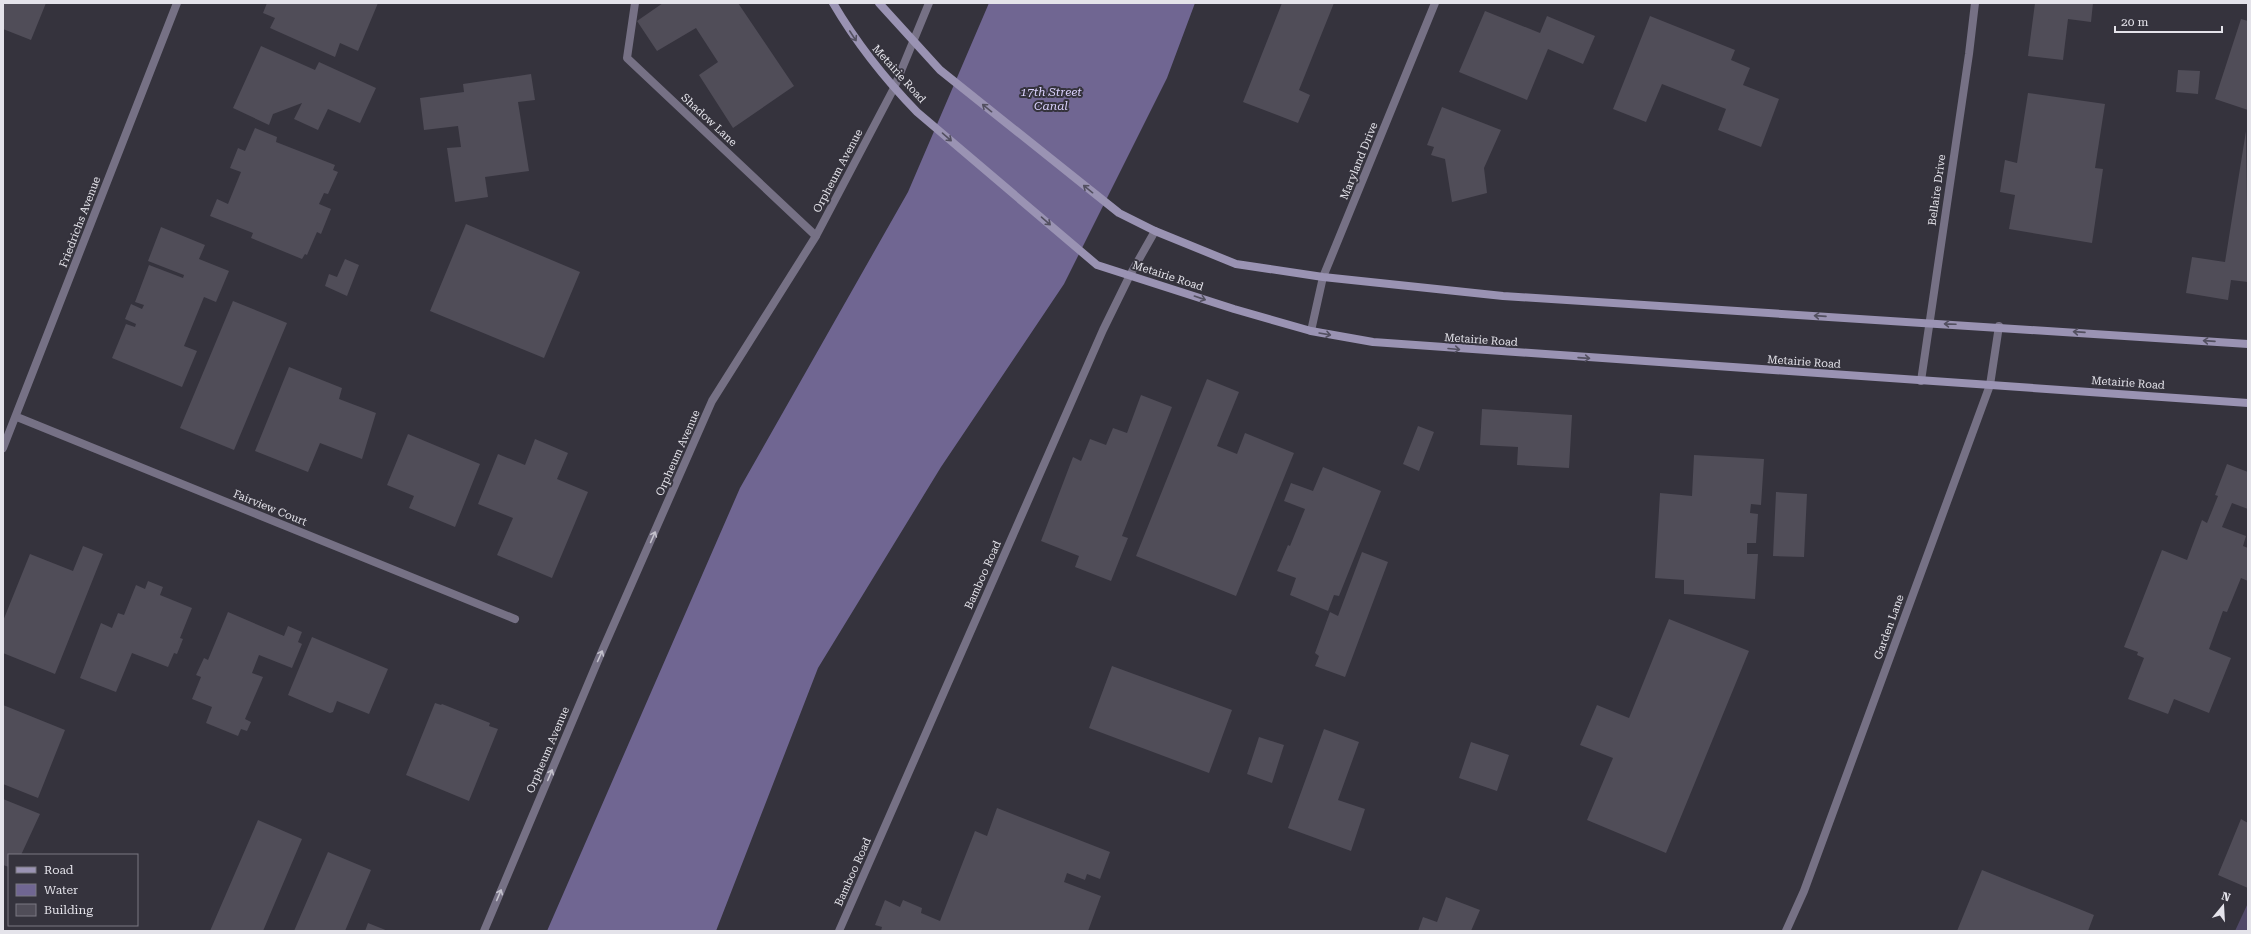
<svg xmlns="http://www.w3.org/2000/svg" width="2251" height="934" font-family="'Roboto Serif',serif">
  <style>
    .green { fill: #514968 }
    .water { fill: #706692 }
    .building { fill: #504d58 }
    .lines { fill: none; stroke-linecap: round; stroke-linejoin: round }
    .street { stroke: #767185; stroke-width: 8 }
    .secondary { stroke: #9a93b3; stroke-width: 8 }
    .oneway { stroke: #535060 }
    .oneway2 { stroke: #c3c1cc }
    .labels { text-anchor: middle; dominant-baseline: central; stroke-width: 4; stroke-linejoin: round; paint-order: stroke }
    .street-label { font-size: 11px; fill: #e4e3ea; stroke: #35333d }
    .water-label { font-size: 12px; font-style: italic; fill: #dad1fc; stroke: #35333d }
  </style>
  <rect width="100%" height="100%" fill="#35333d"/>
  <!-- green -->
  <path class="green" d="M2248,903v28h-13z"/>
  <!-- water -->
  <path class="water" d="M989,3h206l-28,75 -103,206 -123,183 -123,201 -102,263h-169l193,-443 168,-296z"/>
  <!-- building -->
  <path class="building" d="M3,3h43l-15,37 -28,-11z
    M267,3h111l-20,48 -18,-8 -5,14 -65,-29 5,-10 -12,-5z
    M663,3h75l56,83 -61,42 -34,-53 19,-13 -22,-34 -39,23 -20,-30z
    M1282,3h52l-35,87 11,5 -12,28 -55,-21z
    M2035,3h58l-2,19 -23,-3 -5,41 -35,-4z
    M1485,11l55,22 7,-17 48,20 -12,28 -35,-15 -21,51 -68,-28z
    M1650,16l85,34 -4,10 19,8 -7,17 36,14 -18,48 -43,-17 8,-21 -64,-25 -16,38 -33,-13z
    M2241,19l7,2v89l-33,-11z
    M261,46l54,24 4,-8 57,26 -16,35 -32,-14 -10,21 -24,-11 8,-16 -29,11 -4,11 -36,-17z
    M2178,70l22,1 -2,23 -22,-2z
    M531,74l4,26 -17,2 11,69 -44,6 3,20 -33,5 -8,-54 14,-1 -3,-21 -34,4 -4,-32 44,-6 -1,-8z
    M2028,93l77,11 -10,64 8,1 -11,74 -83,-14 6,-34 -15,-3 5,-32 12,3z
    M1442,107l59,23 -17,38 3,25 -35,9 -7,-43 -14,-4 3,-8 -7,-2z
    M255,128l22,9 -1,5 59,23 -2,5 5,2 -10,22 -4,-1 -5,11 12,5 -10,25 -4,-2 -10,23 -2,-1 -3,5 -51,-21 2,-5 -43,-17 7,-17 11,5 13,-32 -11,-4 8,-20 7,3z
    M2246,131l2,151 -17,-2 -3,20 -42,-7 6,-36 33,5z
    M466,224l114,48 -36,86 -114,-47z
    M161,227l44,18 -6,14 30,12 -13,31 -12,-5 -20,49 13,5 -15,36 -70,-29 14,-34 9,3 1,-3 -11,-5 6,-15 11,5 2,-4 -9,-3 14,-37 34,13 1,-3 -36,-14z
    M345,259l14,6 -12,31 -22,-10 4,-12 8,3z
    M233,301l54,22 -53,127 -54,-22z
    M289,367l53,21 -3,11 37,14 -14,46 -42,-16 -12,29 -53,-21z
    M1207,379l32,13 -22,54 20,8 8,-21 49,20 -58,143 -100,-40z
    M1141,395l31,12 -50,129 6,2 -17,43 -36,-14 4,-11 -38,-15 32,-84 8,4 9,-22 16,6 7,-17 14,5z
    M1482,409l90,6 -3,53 -52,-3 1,-18 -38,-2z
    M1418,426l16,6 -15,39 -16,-7z
    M408,434l72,30 -25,63 -46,-19 5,-12 -27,-11z
    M535,439l33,14 -11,26 31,13 -36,86 -55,-23 16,-37 -35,-14 20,-50 27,11z
    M1694,455l70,4 -3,46 -10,-1 -1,9 8,1 -2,29h-9v11h11l-3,45 -71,-5v-14l-29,-2 5,-85 32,3z
    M2227,464l21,8v37l-16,-6 -10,24 24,9 -3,10 5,2v33l-7,-3 -14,34 -4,-1 -14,38 22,9 -22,55 -35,-14 -6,15 -40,-15 16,-41 -7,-3 1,-3 -14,-5 38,-97 25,10 15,-40 5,3 11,-27 -3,-1z
    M1323,467l58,24 -42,105 -5,-1 -6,16 -38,-16 6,-17 -19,-7 11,-26 2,1 15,-37 -21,-8 7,-18 22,8z
    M1776,492l31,2 -3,63 -31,-1z
    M83,546l20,8 -48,120 -52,-21v-32l27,-67 43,17z
    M1362,552l26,10 -43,115 -30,-11 4,-10 -4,-3 15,-41 8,4z
    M148,581l15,6 -3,8 32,13 -12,30 3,1 -6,15 -3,-1 -6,14 -36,-14 -16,39 -36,-14 21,-55 11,5 6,-15 6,2 12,-30 9,4z
    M228,612l56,24 4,-10 14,6 -4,10 4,2 -10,24 -33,-13 -7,18 11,4 -18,42 6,3 -4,9 -6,-2 -3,7 -32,-13 6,-16 -20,-8 9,-22 -5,-2 8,-17 4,2z
    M1669,619l80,32 -83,202 -79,-33 26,-62 -33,-13 17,-40 32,13z
    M312,637l76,32 -19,45 -32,-13 -4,11 -3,1 -42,-18z
    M1112,666l120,44 -23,63 -120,-45z
    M435,703l6,2 1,-1 48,19 -1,3 9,3 -29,72 -63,-26z
    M3,705l62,25 -27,68 -35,-14z
    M1324,729l35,13 -21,58 27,9 -14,42 -63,-23z
    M1259,737l25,8 -12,38 -25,-9z
    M1471,742l38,13 -12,36 -38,-13z
    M3,799l37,15 -19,41h-12v12l-6,-2z
    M997,808l113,44 -10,27 -13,-5 -2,6 -18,-7 -3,9 37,14 -13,35h-207l1,-4 -7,-2 10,-25 15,7 3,-7 19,8 -1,5 19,8 35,-90 12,5z
    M2241,819l7,4v65l-30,-13z
    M258,820l44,19 -39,92h-53z
    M328,852l43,18 -26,61h-51z
    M1982,870l112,45 -6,16h-131z
    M1446,897l34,13 -9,21h-53l5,-14 14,5z
    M368,923l20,8h-23z"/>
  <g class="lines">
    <!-- street -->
    <path class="street" d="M635,3l-8,55 189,178
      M1311,331l12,-54 112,-274
      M1921,381l48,-327 6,-51
      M17,417l498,202
      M3,448l174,-445
      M484,931l115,-273 113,-257 104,-165 78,-148 35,-85
      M839,931l264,-601 27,-55 25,-44
      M1786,931l18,-40 186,-506 9,-59"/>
    <!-- secondary -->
    <path class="secondary" d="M833,3c24,41 51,75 84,109l180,153 137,44 77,22 62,11 875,61
      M879,3l61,67 179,143 36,18 81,33 87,13 180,19 745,48"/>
  </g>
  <!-- one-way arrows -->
  <defs><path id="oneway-shaft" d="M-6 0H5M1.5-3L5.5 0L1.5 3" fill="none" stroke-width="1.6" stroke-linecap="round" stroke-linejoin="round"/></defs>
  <g class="oneway">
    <use href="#oneway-shaft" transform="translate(853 36) rotate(57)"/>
    <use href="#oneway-shaft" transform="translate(987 108) rotate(-141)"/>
    <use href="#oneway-shaft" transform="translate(947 137) rotate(41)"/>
    <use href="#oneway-shaft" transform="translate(1088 189) rotate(-141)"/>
    <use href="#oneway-shaft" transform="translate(1046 221) rotate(41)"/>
    <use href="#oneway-shaft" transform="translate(1200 298) rotate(19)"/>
    <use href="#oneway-shaft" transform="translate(1820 316) rotate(-176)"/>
    <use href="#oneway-shaft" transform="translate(1950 324) rotate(-178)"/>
    <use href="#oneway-shaft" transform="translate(2079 332) rotate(-176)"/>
    <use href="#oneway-shaft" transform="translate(1325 334) rotate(10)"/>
    <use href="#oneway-shaft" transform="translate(2209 341) rotate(-176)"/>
    <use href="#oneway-shaft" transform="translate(1454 349) rotate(5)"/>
    <use href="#oneway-shaft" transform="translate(1584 358) rotate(4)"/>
  </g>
  <g class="oneway2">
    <use href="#oneway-shaft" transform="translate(653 537) rotate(-66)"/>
    <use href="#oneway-shaft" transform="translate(600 656) rotate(-66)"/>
    <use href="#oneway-shaft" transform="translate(550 775) rotate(-67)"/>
    <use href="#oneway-shaft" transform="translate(499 895) rotate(-67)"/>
  </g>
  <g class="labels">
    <!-- street labels -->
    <g class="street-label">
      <text transform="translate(899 74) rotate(48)">Metairie Road</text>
      <text transform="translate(709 120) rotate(43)">Shadow Lane</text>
      <text transform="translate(1359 161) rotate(-68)">Maryland Drive</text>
      <text transform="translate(838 171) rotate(-62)">Orpheum Avenue</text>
      <text transform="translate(1937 190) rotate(-82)">Bellaire Drive</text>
      <text transform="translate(80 222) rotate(-69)">Friedrichs Avenue</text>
      <text transform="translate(1168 276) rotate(18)">Metairie Road</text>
      <text transform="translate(1481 340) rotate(4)">Metairie Road</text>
      <text transform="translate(1804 362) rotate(4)">Metairie Road</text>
      <text transform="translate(2128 383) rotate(4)">Metairie Road</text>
      <text transform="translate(678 453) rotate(-66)">Orpheum Avenue</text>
      <text transform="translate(270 508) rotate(22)">Fairview Court</text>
      <text transform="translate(983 575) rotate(-66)">Bamboo Road</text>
      <text transform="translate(1889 627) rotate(-70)">Garden Lane</text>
      <text transform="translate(548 750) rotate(-67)">Orpheum Avenue</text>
      <text transform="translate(853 872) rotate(-66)">Bamboo Road</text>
    </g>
    <!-- water labels -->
    <g class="water-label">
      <text x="1051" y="92">17th Street<tspan x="1051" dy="14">Canal</tspan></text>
    </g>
  </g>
  <!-- border -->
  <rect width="2251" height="934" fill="none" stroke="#e4e3ea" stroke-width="8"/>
  <!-- legend -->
  <rect x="8" y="854" width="130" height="72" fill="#35333d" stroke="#7b7982"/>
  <rect x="16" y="867" width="20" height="6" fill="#9a93b3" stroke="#7b7982"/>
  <text x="44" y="874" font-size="12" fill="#e4e3ea">Road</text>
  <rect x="16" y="884" width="20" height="12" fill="#706692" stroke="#7b7982"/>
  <text x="44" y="894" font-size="12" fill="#e4e3ea">Water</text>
  <rect x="16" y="904" width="20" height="12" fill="#504d58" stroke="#7b7982"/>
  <text x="44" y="914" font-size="12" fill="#e4e3ea">Building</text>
  <!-- north arrow -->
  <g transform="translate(2223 906) rotate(18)" stroke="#35333d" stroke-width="3" paint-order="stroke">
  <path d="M0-3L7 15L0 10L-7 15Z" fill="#e4e3ea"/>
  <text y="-6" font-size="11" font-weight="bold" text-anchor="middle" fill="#e4e3ea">N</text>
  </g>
  <!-- scale -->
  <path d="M2115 26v6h107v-6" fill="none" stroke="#e4e3ea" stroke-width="2"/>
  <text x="2121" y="26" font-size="12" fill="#e4e3ea" stroke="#35333d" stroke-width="3" paint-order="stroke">20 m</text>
</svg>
